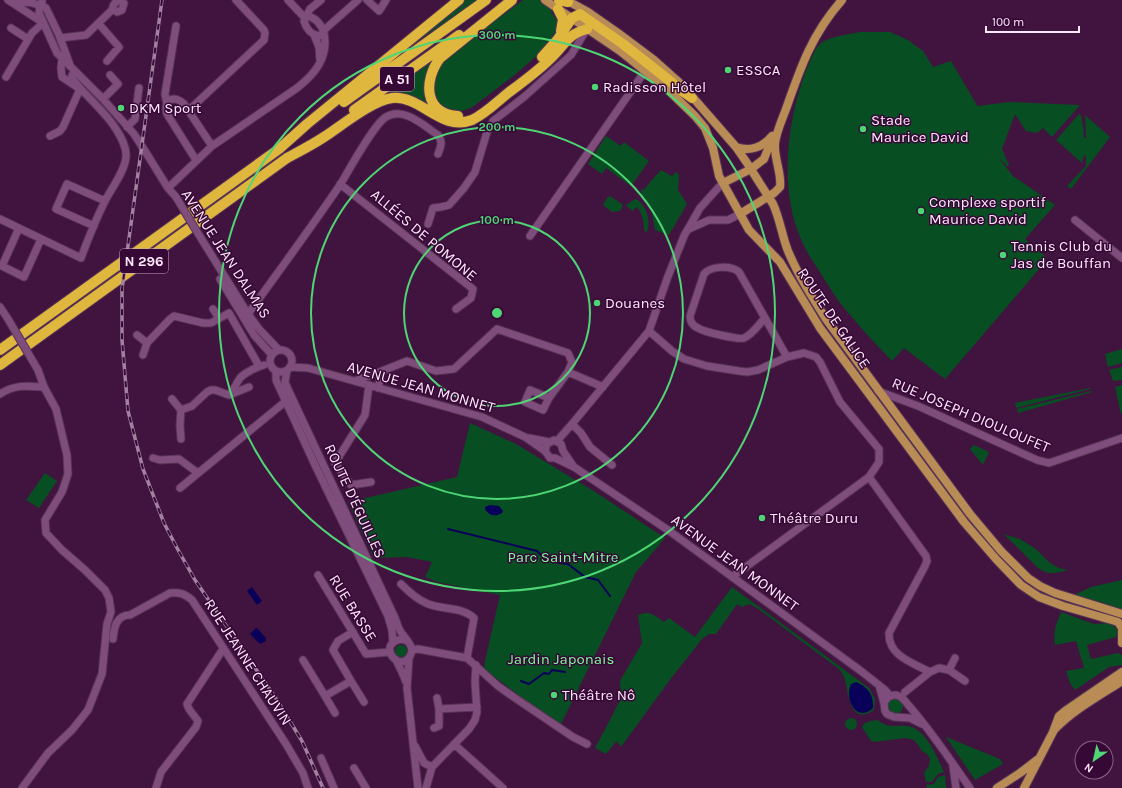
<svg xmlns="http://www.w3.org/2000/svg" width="1122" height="788" font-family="Karla,sans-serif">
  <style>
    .green { fill: #074f22 }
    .water { fill: #090159 }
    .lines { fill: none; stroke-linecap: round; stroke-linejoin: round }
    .stream { stroke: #090159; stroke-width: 2 }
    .minor-casing { stroke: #563354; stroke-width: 9 }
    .major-casing { stroke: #563354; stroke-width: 10 }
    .highway-casing { stroke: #563354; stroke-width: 12 }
    .minor { stroke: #7f4d7b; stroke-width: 7 }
    .major { stroke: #b98c56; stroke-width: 8 }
    .highway { stroke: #dfb63e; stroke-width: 10 }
    .rail-casing { stroke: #a381a1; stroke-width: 3.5 }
    .rail { stroke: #360835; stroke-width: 2; stroke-dasharray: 6; stroke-linecap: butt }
    .minor-bridge-casing { stroke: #563354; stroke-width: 9; stroke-linecap: butt }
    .minor-bridge { stroke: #7f4d7b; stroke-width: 7 }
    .ring { fill: none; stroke: #4ed675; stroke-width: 2 }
    .poi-dot { fill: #4ed675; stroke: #360835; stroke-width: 1.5 }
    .labels { text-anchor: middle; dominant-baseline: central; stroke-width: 3; stroke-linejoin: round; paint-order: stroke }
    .shield { fill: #360835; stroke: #c3a4c0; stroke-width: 1 }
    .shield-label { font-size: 14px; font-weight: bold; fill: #ffe7fc }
    .poi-label { font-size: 15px; fill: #ffe7fc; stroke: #360835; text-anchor: start }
    .street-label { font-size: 15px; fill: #ffe7fc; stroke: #360835 }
    .park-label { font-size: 15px; fill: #80fb9d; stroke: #360835 }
    .centre { fill: #4ed675; stroke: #360835; stroke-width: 2 }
    .ring-label { font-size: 12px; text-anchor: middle; font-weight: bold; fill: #4ed675; stroke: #360835; stroke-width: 3; stroke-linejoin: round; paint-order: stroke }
  </style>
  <rect width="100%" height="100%" fill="#41133f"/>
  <!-- green -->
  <path class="green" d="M465,0h12l-91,64z
    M523,0h43l-15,12 6,8 1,7 -7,13 -10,12 -25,22 -45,34 -12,4 -39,-9 -40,-5 56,-40 18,-6z
    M860,32h30l18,8 15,11 10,16 18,-6 27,46v-1l31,-4 71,3 -28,32 -9,-9 -6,5 -11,-2 -11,-17 -13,35 7,16 -1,2 -10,-10 15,19 42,29 -30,34 21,18v4l-101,118 -41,-31 -12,13c-14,-15 -28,-29 -41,-45 -13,-14 -23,-31 -33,-47 -7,-10 -13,-20 -18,-32 -21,-51 -13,-116 6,-166 4,-8 7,-20 14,-27 7,-7 30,-10 40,-12z
    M1080,113l3,12 1,13h2l-1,-23 25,22 -39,52 -4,-3 19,-20v-11l-2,1 -2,7 -26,-23z
    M606,136l15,10 3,-4 25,19 -18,25 -25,-18 -4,6 -14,-10z
    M661,170l11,6 4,-4 3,3 -1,15 9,14 -18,31 -14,-5 -4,-22 -10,-14 1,-6 2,2 5,-7z
    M610,196l13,9 -3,6 -8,1 -9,-7 4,-7z
    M635,199l3,1c9,9 13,19 9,32l-3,-1c0,-9 -1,-17 -7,-24l-5,4 -6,-6z
    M1122,349v14l-14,4 -3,-13z
    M1122,367v13l-9,1 -4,-11z
    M1122,385v28l-1,1 -6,-27z
    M1090,388v1l-74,19 -1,-5z
    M1091,391l1,1 -74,21 -1,-4z
    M470,423l46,21 81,49 68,45 -29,34 -76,154 -76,-57 1,-8 15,-66 -63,-13 -12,-5 7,-15 -25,-5 -33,1 -26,-56 109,-25z
    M974,445l15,7 -6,13 -13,-16z
    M45,473l12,8 -18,27 -13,-8z
    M1004,534l16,5 16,10 14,14 9,5 9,2c-13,3 -18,6 -30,-2z
    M1122,580v30l-48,-15 17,-8z
    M732,587l137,101 6,11 -1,11c-24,16 -25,-15 -29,-30 -1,-4 -3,-7 -6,-11l-82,-61 -8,-4 -7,3 -5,-3 -21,30h-7l-7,5 -33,42 -48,66 -4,-6 -11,13 -11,-6 17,-32 9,-18 -1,-17 22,-38 -4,-28c12,-5 16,0 26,7l5,-4 26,19z
    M1061,612l33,12 16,-1 4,3 4,5 -2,6 -29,8 4,14 27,-6 4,2v10l-13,2 -34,23 -5,-7 -4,-12 18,-3 -8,-27 -21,4c-2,-12 1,-21 6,-33z
    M395 651a6 6 0 1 1 12 0a6 6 0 1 1-12 0Z
    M887 706a8 8 0 1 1 16 0a8 8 0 1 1-16 0Z
    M845 724a6 6 0 1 1 12 0a6 6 0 1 1-12 0Z
    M878,720c11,9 15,5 29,6 19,2 30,31 37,46l-6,2 -6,8h-6l-2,-9 5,-7 1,-7 -2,-4 -7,-5 -2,-4 -5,-6 -8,-2 -32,4 -3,-1 -9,-14c3,-6 9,-6 16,-7z
    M946,737l54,22 3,5 -28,16z
    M945,775l1,13h-19l-1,-3 8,-1 4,-7z"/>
  <!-- water -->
  <path class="water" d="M490,505l9,1 4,5 -1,2c-7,4 -13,3 -17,-4v-2z
    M252,587l10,14 -5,4 -10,-14z
    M256,628h1l9,10v3l-6,3 -10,-10z
    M856,682c12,5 18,13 17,26 -17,16 -29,-10 -22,-24z"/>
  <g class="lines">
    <!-- stream -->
    <path class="stream" d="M448,529l89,22 4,4 18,8 9,1 17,13 13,3 12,16
      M521,681l8,3 15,-11 5,1 3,-4 13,2"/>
    <!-- minor casing -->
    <g class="minor-casing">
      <path id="minor" d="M8,0l34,22
        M14,0c9,4 17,0 26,6
        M42,0v6l4,2 13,27 11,30
        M288,0l17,18
        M367,0l12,11 7,-11
        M40,6l-1,7 18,40 46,46 31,35 11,17 23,37 8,9
        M113,9l4,3 5,-2 2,-7 -4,-3
        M307,16c8,1 15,9 17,17l-5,3c-8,-1 -13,-8 -15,-15l6,-12 11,-9
        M99,24l20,23 -12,14
        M11,28l17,11
        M323,31l35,-31
        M314,35l5,12 1,13
        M60,38l26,-3 27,-26c-1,-5 3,-7 7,-9
        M62,59l-1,9 1,9 15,10
        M6,77l26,-44 11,-10
        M103,99l15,-15 -8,-9
        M167,104l-2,-10 11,-68
        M189,110l75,-70 1,-7 -1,-3 -28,-30
        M127,127l8,-8 4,-31
        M50,136l10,-5 3,-4 17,-38
        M196,160l-29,-46c-4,-14 7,-20 17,-10l28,42
        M340,184l133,105 -2,9 -15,11
        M168,188l44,-42 85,-58c18,-14 32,-31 27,-55
        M0,219l81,39c7,-19 15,-39 24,-57 6,-12 20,-30 21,-44 1,-10 -5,-20 -10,-28 -12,-19 -31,-33 -44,-51v-3l3,-4
        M1075,220l47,38
        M428,224l5,-16 8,-1 8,-2 15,-17 11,-16 12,-40 6,-11 31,-24 47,-42 16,-26
        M94,226l-38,-17 11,-25 38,17
        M19,228l-17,38 22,11 17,-38
        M689,229l20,-9h19l12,-6
        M199,235l49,79 11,15 20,21
        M530,236l115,-165
        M220,279l34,56 18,20
        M0,307l8,12
        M213,309l6,9
        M765,318c-6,6 -13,17 -21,20 -5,2 -40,-6 -46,-10 -5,-2 -8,-6 -8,-12l14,-42c6,-8 27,-9 35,-2l48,85
        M247,323l1,-9c31,-43 62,-85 92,-129 9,-15 34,-61 46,-68 18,-11 38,9 52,18 5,7 3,11 0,19
        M649,331l23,20 12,8 23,7 32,5 8,1 11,-2 29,-13 17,-4 12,4 4,5 20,40 39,47v13l-10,15 -137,100
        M137,335l10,8
        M270 361a11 11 0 1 1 22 0a11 11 0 1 1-22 0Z
        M143,355l4,-12 23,-24 4,-3 29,7h8l18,-10 30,53
        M290,367l18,1 174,49 43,20 20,14
        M287,370l-2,12 1,3 109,233c2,5 3,10 6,14 4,7 15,15 9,24 -9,16 -30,-6 -15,-15 4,-2 8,-2 12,0
        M276,371v9l40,87 72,149 4,14 1,13
        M568,372l35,15
        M355,381l27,-10
        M369,385l-4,30 -30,48 16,22 20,-3
        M378,388l4,-17 25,-10 29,10 18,-2 43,-40 71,24 4,9 -4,10 -19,26 -19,-8 -5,12 18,8 6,-12
        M878,391l40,15 119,54 12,3 73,-25
        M231,393c3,-4 7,-13 10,-16 5,-5 16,-10 23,-12
        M0,394c16,-10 26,-8 44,-7
        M172,399l9,11 -1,15 1,14
        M181,410l11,-4 15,-14 4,-2h4l14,5 20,-8
        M572,424l9,9 9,14 22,18
        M529,438l20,4
        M557,441l15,-17 77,-93 18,-52 17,-43 16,-28 17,-19 6,-6
        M153,458l7,2 19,-1 19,14
        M574,467l-11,-16 -2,-7 -7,-4 -7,4 -2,7 5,7h5l19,9 94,63 193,141 24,19 5,6
        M869,477l57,79 1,5 -2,5 -36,67c-1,23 24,30 41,39l-25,20
        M180,488l106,-87
        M318,575l48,79 24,-2
        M401,584c7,7 15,15 25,19 14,7 35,3 48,15l-7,40
        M113,639c1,-11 3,-24 17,-24l40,-22c10,-1 15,1 22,7l94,144 17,29 5,15
        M412,650l6,-1 49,9 31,28 20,14 55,37 14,7
        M409,658l-2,30 11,100
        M303,660l22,36 26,-15 -18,-31 5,-9 15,-9
        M396,660l6,12 4,10
        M949,670l16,11
        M930,672l9,-4 10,2 6,-12
        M351,681l13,21
        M879,685l5,18 1,8 2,3 7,3 16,1 12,6
        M325,696l10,17
        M884,703c3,-6 8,-10 15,-7 5,2 7,7 11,11 22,25 40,53 60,81
        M439,709l38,-2
        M434,728l5,-2v-17l-2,-11
        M454,744l49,44
        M415,746l9,17 8,4
        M321,758l13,30
        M953,766l3,22
        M354,768l12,20
        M22,788l26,-35 24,-23 16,-20 14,-36 5,-50 4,-12 -2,-14 -4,-8 -20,-20 -23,-20 -16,-17 -1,-13 17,-28 6,-18 -1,-19 -11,-46 -12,-22 -6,-17
        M156,788l5,-16 35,-45 2,-6 -9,-12 -2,-5 36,-55
        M426,788l6,-21 37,-38 6,-9 2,-8 -2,-30 1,-17"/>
    </g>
    <!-- major casing -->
    <g class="major-casing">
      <path id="major" d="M545,0l75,51 46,37 29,28 10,12 8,20 6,28 30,54 31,32 40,66 144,194 32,37 25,26 18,12 24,9 52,15 3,1 4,6
        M566,0l22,12 30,21 36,27 28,25 54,62 11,16 26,41c7,15 9,32 15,47 10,24 24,46 38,68l144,195 31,37 27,27 12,8 15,7 67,21
        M736,147c14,5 27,0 36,-11
        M723,183l28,-14 13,-10 9,-23
        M740,214l34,-21 6,-6c2,-13 -6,-28 -5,-43 1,-12 7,-24 11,-35 15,-43 26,-75 56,-109
        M1122,631v12
        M1054,730c19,-20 45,-34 68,-49
        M997,788l23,-15 17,-13
        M1024,788l29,-56 6,-16 6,-5 57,-39"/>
    </g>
    <!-- highway casing -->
    <g class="highway-casing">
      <path id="highway" d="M559,0l9,2
        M558,9l5,10 -2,12
        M542,57l16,-18 14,-21 8,-4 43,30 47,37 9,8 13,9
        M344,102l142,-102
        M354,110l105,-75
        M458,116c-34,-2 -35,-35 -18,-58l72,-58
        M0,350l279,-201 28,-25 152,-124
        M0,365l287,-207c13,-7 25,-13 37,-21 17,-11 49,-37 68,-39 30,-3 48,34 80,22 13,-6 25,-18 36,-27 15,-11 30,-22 43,-35 15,-14 15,-23 36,-29"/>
    </g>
    <!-- minor -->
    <use href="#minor" class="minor"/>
    <!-- major -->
    <use href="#major" class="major"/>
    <!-- highway -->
    <use href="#highway" class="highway"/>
    <!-- rail casing -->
    <g class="rail-casing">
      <path id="rail" d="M162,0l-40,289v51l6,71 15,58 21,54 13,25 18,32 82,120 25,41 21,47"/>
    </g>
    <!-- rail -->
    <use href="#rail" class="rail"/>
    <!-- minor-bridge casing -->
    <g class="minor-bridge-casing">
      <path id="minor-bridge" d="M176,197l23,38
        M8,319l30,51"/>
    </g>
    <!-- minor-bridge -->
    <use href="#minor-bridge" class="minor-bridge"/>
  </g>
  <!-- distance rings -->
  <g class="ring">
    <circle cx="497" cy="313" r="93"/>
    <circle cx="497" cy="313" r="186"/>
    <circle cx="497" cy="313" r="278"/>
  </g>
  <!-- markers -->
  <g class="poi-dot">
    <circle cx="728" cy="70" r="4"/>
    <circle cx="595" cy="87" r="4"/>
    <circle cx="121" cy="108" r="4"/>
    <circle cx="863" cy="129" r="4"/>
    <circle cx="921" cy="211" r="4"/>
    <circle cx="1003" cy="255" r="4"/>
    <circle cx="597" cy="303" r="4"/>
    <circle cx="762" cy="518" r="4"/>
    <circle cx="554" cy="695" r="4"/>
  </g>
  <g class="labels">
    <!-- shield labels -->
    <g class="shield">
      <rect x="380" y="67" width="34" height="24" rx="3"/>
      <rect x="120" y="249" width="48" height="24" rx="3"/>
    </g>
    <g class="shield-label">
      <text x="397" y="79">A 51</text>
      <text x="144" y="261">N 296</text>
    </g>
    <!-- poi labels -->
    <g class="poi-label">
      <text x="736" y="70">ESSCA</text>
      <text x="603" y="87">Radisson Hôtel</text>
      <text x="129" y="108">DKM Sport</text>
      <text x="871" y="120">Stade<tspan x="871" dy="17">Maurice David</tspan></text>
      <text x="929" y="202">Complexe sportif<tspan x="929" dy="17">Maurice David</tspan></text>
      <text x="1011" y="246">Tennis Club du<tspan x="1011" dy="17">Jas de Bouffan</tspan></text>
      <text x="605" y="303">Douanes</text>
      <text x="770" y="518">Théâtre Duru</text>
      <text x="562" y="695">Théâtre Nô</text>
    </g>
    <!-- street labels -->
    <g class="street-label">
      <text transform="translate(424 235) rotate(40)">ALLÉES DE POMONE</text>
      <text transform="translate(226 254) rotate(57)">AVENUE JEAN DALMAS</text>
      <text transform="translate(834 318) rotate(56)">ROUTE DE GALICE</text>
      <text transform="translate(421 387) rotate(16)">AVENUE JEAN MONNET</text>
      <text transform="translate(971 415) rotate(23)">RUE JOSEPH DIOULOUFET</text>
      <text transform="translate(355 501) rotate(65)">ROUTE D'ÉGUILLES</text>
      <text transform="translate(735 563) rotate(36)">AVENUE JEAN MONNET</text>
      <text transform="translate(353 608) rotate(58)">RUE BASSE</text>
      <text transform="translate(248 662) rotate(57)">RUE JEANNE CHAUVIN</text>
    </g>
    <!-- park labels -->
    <g class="park-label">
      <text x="563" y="557">Parc Saint-Mitre</text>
      <text x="561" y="659">Jardin Japonais</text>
    </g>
  </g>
  <circle cx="497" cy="313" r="6" class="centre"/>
  <g class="ring-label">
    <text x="497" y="39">300 m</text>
    <text x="497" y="131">200 m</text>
    <text x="497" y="224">100 m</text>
  </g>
  <!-- north arrow -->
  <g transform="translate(1094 760) rotate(214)"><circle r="19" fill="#360835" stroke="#866185"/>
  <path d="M0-3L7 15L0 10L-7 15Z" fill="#4ed675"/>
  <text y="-6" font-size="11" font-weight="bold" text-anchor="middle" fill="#ffe7fc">N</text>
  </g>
  <!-- scale -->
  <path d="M986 26v6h93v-6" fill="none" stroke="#ffe7fc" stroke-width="2"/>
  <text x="992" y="26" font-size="12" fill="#ffe7fc" stroke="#360835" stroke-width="3" paint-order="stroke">100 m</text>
</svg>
